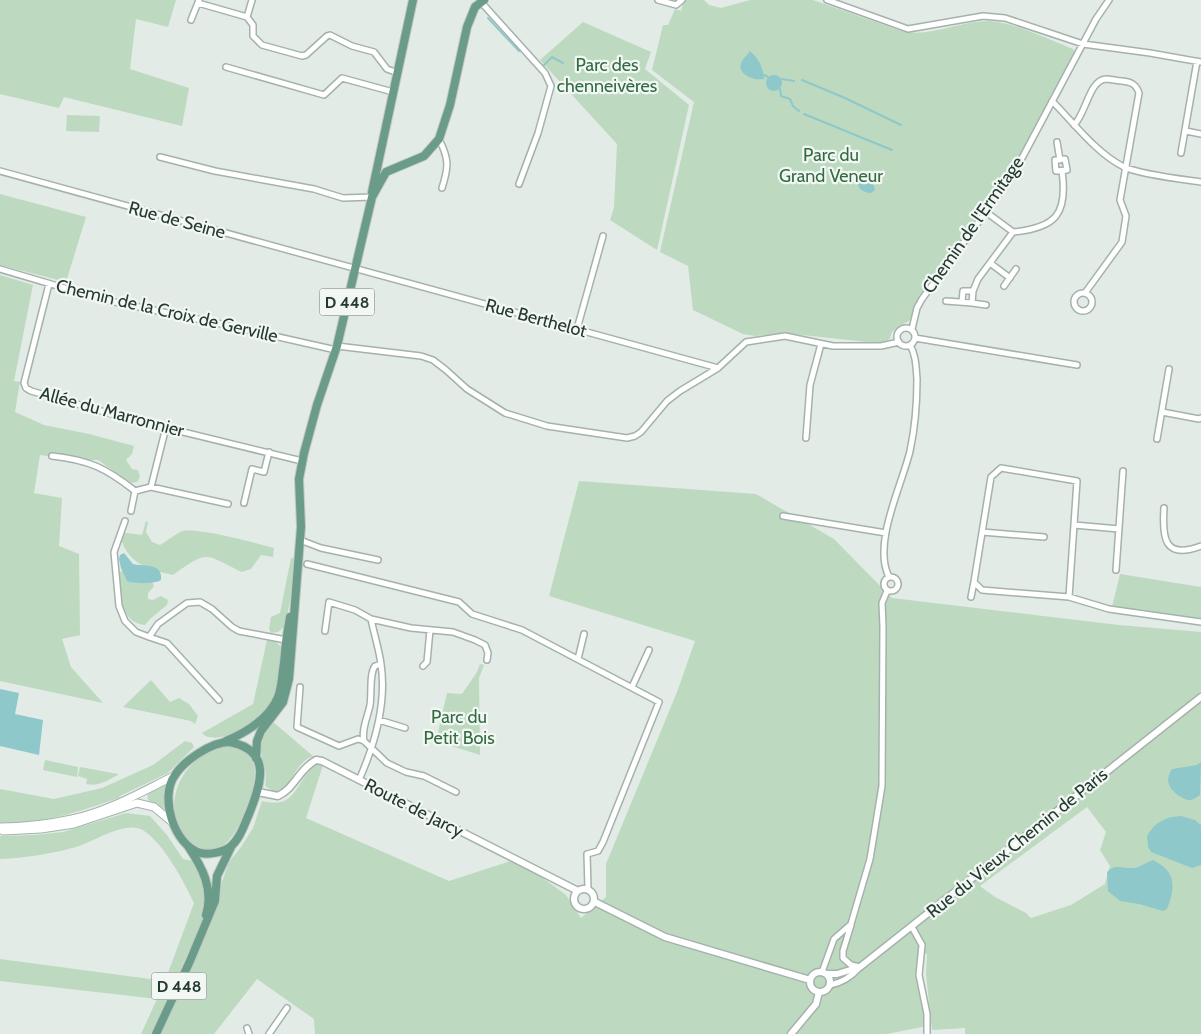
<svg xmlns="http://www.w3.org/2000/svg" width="1201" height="1034" font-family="Cabin,sans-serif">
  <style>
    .green { fill: #bddac1; fill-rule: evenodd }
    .water { fill: #8fc8ca }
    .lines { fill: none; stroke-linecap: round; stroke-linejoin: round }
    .stream { stroke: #8fc8ca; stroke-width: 2 }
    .minor-casing { stroke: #a5b2ac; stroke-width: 8 }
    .tertiary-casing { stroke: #a5b2ac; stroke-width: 9 }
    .secondary-casing { stroke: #a2b5ac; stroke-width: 9 }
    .primary-casing { stroke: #c2c8c5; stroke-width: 10 }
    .minor { stroke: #fff; stroke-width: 5 }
    .tertiary { stroke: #fff; stroke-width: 6 }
    .secondary { stroke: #fff; stroke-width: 7 }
    .primary { stroke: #6b9c8a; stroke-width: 8 }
    .labels { text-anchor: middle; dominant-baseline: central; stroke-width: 4.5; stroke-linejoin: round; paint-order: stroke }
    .shield { fill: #f2f7f4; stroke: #62736c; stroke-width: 1 }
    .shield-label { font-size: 16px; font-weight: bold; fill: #243a31 }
    .park-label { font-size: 18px; fill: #326c42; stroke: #f2f7f4 }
    .street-label { font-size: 18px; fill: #243a31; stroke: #f2f7f4 }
  </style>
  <rect width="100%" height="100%" fill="#e2ebe6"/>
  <!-- green -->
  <path class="green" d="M0,0h176l-8,27 -32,-8 -6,50 59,19 -7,38 -118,-29 -5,11 -59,-14z
    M684,0h20l5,5 12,3 29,-8h63l88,31c29,7 58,-10 88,-10 25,1 60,19 84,28l2,3 -61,114 -99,138 -5,16 -13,8 -5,4 -2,6 -4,4h-19l-83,-9 -29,3 -12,-2 -50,-24 -5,-44 -28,-14 34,-150 -42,-32 11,-45h5l7,-16 6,2z
    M583,22l68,30 -6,17 44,36 -32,145 -47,-30 4,-12 3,-64 -77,-84z
    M67,115l33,1 -1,16 -33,-1z
    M0,194l86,23 -20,65 -66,-17z
    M0,275l33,10 -19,96 6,1 -5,30 29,13 45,9 45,12 -2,8 -6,6 6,9 6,1 2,7 -3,5 -6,1 -33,-23h-24l-34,-5 -6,38 28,5 -3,48 20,8 1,81 -18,4 9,28 32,36 -103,-22z
    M579,481l177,13 78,45 58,59 227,27 82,7v402h-236v-6l-33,2 -6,-56 1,-20 -6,-1v31l6,42 -40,8h-572l-1,-15 -57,-40 -43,55h-53l33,-72 35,-100 12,-15 12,-19 9,-27c36,9 32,-20 55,-37l6,1 -17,53 143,63 68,-22 49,36 15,23 25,-21v-33l71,-172 18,-51 -146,-45zM1087,807l19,25 -6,18 10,16 -5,18 -34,21 -40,13 -5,-5 -31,-16 -15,-11z
    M146,521l2,1 -2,10 6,10 8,3c6,-3 18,-13 23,-14 17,-3 72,12 91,17l-1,9 -12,-2 -10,14 -9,3c-37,-17 -32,-24 -69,3 -27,-6 -47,-12 -54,-43l23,3z
    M291,558h4l-3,33 -7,35 -7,6 -7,1 -2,-4 2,-12 9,-4z
    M123,570l27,7 4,9 -6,7v6l5,1 8,-4 7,4 -1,5 -17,14 -5,6c-26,-3 -24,-31 -27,-51z
    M1120,574l81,13v32l-89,-12z
    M267,640l9,2 8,8c-2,11 -3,37 -6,46 -2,6 -17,24 -22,28 -10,7 -45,21 -54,9l51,-29z
    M480,664l4,1 -5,13 1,77 -44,-14 11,-48 15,1 15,-22z
    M151,680l19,22 9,-4 10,6 9,12 -3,8 -4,-3 -68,-14z
    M273,722l40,34c-18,6 -21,31 -37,37l-11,-7c5,-31 -18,-35 8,-64z
    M185,741l7,2 2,4 -26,26 -48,23 -1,2c-38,13 -78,27 -119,25v-34l54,10 48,-11 51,-23z
    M224,746c39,3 34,32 23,60 -8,21 -22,56 -52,39 -8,-4 -14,-12 -17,-20 -14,-33 12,-72 46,-79z
    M45,760l33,7 -1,10 -34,-7z
    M80,767l38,7v1c-10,5 -20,12 -32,9l1,-5 -9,-3z
    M164,784l3,1 -3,24 -16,-9 -1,-9z
    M126,813l24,3 17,19 16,24 10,2 13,24 -2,33 -53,116h-10l16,-35 -157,-18v-22l165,22 29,-78c-8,-18 -36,-71 -57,-75 -17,-4 -45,14 -61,19 -25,7 -51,11 -76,12v-23l35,-1 28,-3z"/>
  <!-- water -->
  <path class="water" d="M750,51c9,8 13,16 14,28 -10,2 -29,-5 -22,-18 2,-3 6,-7 8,-10z
    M766 83a8 8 0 1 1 16 0a8 8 0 1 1-16 0Z
    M860,175h7l6,6 2,9 -4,3c-11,-1 -16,-7 -11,-18z
    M124,553l9,11c11,3 30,-2 28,16 -6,4 -27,4 -34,1l-6,-13 -2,-9 1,-4z
    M0,689l19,4 -4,21 28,6 -4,35 -39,-9z
    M1201,762l-1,33c-3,2 -8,6 -11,5 -3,0 -6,-2 -8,-3 -12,-7 -17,-16 -9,-28l25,-4z
    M1181,816l14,4 6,5v40l-9,3 -41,-16 -3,-5 -1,-11c8,-14 18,-19 34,-20z
    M1153,860c23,11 23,27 14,49l-4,2 -24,-7 -19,-3 -12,-10 -1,-19c8,-9 16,-3 27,-4 7,-1 12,-6 19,-8z"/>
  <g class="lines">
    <!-- stream -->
    <path class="stream" d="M488,18l31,33
      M544,65l8,-8 11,6
      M764,75l4,2
      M782,79l12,2
      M802,80l43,18 56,27
      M780,89l1,7 9,3 3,7 6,5
      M804,114l88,36"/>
    <!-- minor casing -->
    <g class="minor-casing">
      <path id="minor" d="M252,0l-5,17 6,8v11l9,9 40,11 4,-1 21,-19 3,-1 22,11 22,6 13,17 11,4
        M658,0l18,5 6,-5
        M827,0l81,29 75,-13 22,2 78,26 67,9 51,9
        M481,2l64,71 6,13 -13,47 -19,51
        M198,3l49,14
        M191,20l8,-20
        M226,67l98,28 18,-17 51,14
        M1052,101c21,21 45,53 72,66 19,8 56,12 77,15
        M1074,125c12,-11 15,-45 32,-46 5,0 11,2 16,2 9,1 14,3 17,12l-19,107 6,16 -4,26 -37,51
        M1186,131l15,3
        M439,139c10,20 10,27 3,49
        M1057,142l3,18
        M1181,153l16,-92
        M160,157l55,14 99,18 29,9 29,-1
        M1065,159l2,11 -11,1 -1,-11z
        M0,171l718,197
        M986,212l27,20
        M990,263l20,15
        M0,269l105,31 116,24 115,26
        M49,284l-25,99 2,5 5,3 95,27 176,43
        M1004,286l12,-17
        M973,291l5,-12 35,-47c43,-4 55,-18 49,-61
        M1074 302a9 9 0 1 1 18 0a9 9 0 1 1-18 0Z
        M946,301l26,2 1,-12h-10l-1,11
        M972,303l14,2
        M897 337a9 9 0 1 1 18 0a9 9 0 1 1-18 0Z
        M577,329l26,-93
        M912,329l5,-21 5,-9 91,-124 83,-156 13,-19
        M915,338l162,27
        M337,346l84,10 12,4 13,10 21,19 38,24 42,13 80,12 8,-2 6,-4 26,-31 13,-10 38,-23 28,-26 39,-6 48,10h48l18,-4
        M1162,412l37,7 2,-1
        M806,438l4,-53 11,-41
        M1157,439l12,-70
        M52,456c37,4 54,12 83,35
        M151,487l77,17
        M244,503l8,-34 12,3 5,-20
        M1164,508c-2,30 0,52 37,38
        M131,511l4,-20 16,-4 15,-60
        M783,516l103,17
        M125,521l-11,31 5,54 6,15 11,11 13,5 9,-13 29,-21 13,-1 12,7 20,18 7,4 47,9
        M1074,525l45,4
        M982,532l62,5
        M300,540l21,8 57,12
        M307,564l152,38 13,12 50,16 137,72 -56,140 -5,9 -11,3 1,35
        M1116,570l7,-99
        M884 584a7 7 0 1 1 14 0a7 7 0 1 1-14 0Z
        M889,577c-17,-33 13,-92 21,-126 5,-23 7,-49 7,-72 -1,-12 -1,-24 -7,-34
        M971,597l3,-15
        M1069,597l8,-116 -76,-13 -10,9 -17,105 8,8 87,7 40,12 92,13
        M325,631l4,-29 26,8 16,9 40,9 42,4 22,8 10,5 3,8 -1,7
        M149,637l18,6 52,57
        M578,659l6,-25
        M423,666l4,-4 3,-32
        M300,687l-3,40 42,19 19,-7 6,2 23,22 19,9 18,4 32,16
        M632,687l17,-37
        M379,720l26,8
        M364,741c-3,-11 4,-25 6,-36 2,-12 -1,-31 5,-39l6,-2
        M359,780c16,-36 28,-76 22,-116 -2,-15 -7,-30 -10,-45
        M851,925l-8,26v7l8,7 9,2
        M912,927l10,18 -3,30 8,39v20
        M822,972l12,-33 17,-15 19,-65 12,-73 1,-159 -1,-24 5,-12
        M830,985c12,-2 22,-9 30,-18
        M247,1028l2,6
        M269,1034l18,-26"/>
    </g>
    <!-- tertiary casing -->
    <g class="tertiary-casing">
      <path id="tertiary" d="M258,792l20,4c17,-8 20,-26 38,-36l6,1 256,130
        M574 899a10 10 0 1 1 20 0a10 10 0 1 1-20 0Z
        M595,902l70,35 145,43
        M810 982a10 10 0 1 1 20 0a10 10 0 1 1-20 0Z
        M827,974h10l23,-7 341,-270
        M791,1034l25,-30 3,-12"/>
    </g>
    <!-- secondary casing -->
    <g class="secondary-casing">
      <path id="secondary" d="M0,827c24,0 49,-3 72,-8 35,-7 71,-28 102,-43
        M3,831l38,-2 33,-5 63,-21 17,4 18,15"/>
    </g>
    <!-- primary casing -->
    <g class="primary-casing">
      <path id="primary" d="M372,192l41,-192
        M226,741c21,-9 43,-22 52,-44 4,-10 4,-23 6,-34 1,-16 3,-31 6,-46
        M229,742c44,8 32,42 20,72 -5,11 -9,25 -19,33 -7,5 -20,8 -29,6 -27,-7 -42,-56 -26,-78 9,-14 36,-33 54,-33z
        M256,758l1,-17 4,-10 22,-29 6,-23 12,-152 -2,-48 5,-26 13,-48 20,-59 35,-149 14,-25 38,-16 15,-17 11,-34 17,-78 8,-20 9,-7
        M188,846c14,21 26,43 18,69
        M156,1034l34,-73 25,-60 2,-25 14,-29"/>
    </g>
    <!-- minor -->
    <use href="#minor" class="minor"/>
    <!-- tertiary -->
    <use href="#tertiary" class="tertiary"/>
    <!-- secondary -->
    <use href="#secondary" class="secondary"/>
    <!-- primary -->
    <use href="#primary" class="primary"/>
  </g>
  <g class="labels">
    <!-- shield labels -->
    <g class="shield">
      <rect x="319.5" y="288.5" width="55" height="27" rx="4"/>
      <rect x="151.5" y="972.5" width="55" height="27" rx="4"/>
    </g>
    <g class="shield-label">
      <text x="347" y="302">D 448</text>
      <text x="179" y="986">D 448</text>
    </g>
    <!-- park labels -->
    <g class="park-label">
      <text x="607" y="65">Parc des<tspan x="607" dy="21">chenneivères</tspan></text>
      <text x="831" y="155">Parc du<tspan x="831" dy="21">Grand Veneur</tspan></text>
      <text x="459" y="717">Parc du<tspan x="459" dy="21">Petit Bois</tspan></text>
    </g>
    <!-- street labels -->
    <g class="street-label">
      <text transform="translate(177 220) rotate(15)">Rue de Seine</text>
      <text transform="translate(973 225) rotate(-55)">Chemin de l'Ermitage</text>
      <text transform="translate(167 311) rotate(13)">Chemin de la Croix de Gerville</text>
      <text transform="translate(536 318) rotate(15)">Rue Berthelot</text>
      <text transform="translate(112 412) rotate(15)">Allée du Marronnier</text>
      <text transform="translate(414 808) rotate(27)">Route de Jarcy</text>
      <text transform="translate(1017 843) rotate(-39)">Rue du Vieux Chemin de Paris</text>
    </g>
  </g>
</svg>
